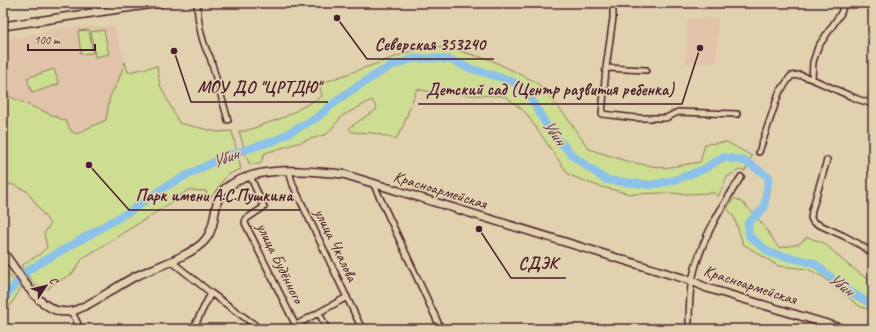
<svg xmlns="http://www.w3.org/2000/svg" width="876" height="332" font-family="Caveat,sans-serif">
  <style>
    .built { fill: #e0c3a8 }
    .green { fill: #cddd91; stroke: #8c7e5e }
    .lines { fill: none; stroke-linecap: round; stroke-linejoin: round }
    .river { stroke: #8cc2ea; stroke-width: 8 }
    .street-casing { stroke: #4a1f2b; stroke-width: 8 }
    .secondary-casing { stroke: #4a1f2b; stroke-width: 10 }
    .street { stroke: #e2d1ae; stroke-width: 5 }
    .secondary { stroke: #e2d1ae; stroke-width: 7 }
    .labels { text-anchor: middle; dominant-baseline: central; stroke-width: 3.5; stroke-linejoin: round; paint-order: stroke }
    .street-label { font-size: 16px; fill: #4a1f2b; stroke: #e2d1ae }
    .water-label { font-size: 17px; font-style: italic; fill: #543748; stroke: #e2d1ae }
    .leader { fill: none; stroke: #4a1f2b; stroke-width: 1.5 }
    .callout-dot { fill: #4a1f2b; stroke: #e2d1ae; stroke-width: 1.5 }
    .callout-label { font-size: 17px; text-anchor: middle; font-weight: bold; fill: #4a1f2b; stroke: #e2d1ae; stroke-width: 3.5; stroke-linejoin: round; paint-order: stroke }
  </style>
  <rect width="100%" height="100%" fill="#e2d1ae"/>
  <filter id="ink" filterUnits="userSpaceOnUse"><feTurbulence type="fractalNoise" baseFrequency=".025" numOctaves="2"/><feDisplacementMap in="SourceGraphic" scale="8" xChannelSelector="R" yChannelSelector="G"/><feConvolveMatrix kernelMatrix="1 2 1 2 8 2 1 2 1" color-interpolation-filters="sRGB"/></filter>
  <g filter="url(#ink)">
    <!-- built -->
    <path class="built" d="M718,18l-1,44 -31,2 1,-45z
      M114,26l11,36 -8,22 -7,12 -4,24 -20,9 -9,5 -6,-3 -6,-10 -62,-27v-54l60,-12z"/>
    <!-- green -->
    <path class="green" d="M89,30l4,23 -12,1 -3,-23z
      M104,30l5,24 -14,3 -4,-25z
      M445,47l46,13 45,22 29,33 24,34 40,13 35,6 36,-6 5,-18 22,-2 25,14 -7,15 -6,-1 -12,7 -9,20 -4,-4 -29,1 -18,-1 -37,1 -32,-8 -29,-11 -44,-63 -20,-16 -65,-2 -23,-5 -14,37 -7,13 -23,-6 -21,-1 -3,-4 28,-19 -5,-9 -30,16 -15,18 -62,19 -5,11h-11l-10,-33h6l40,-14 37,-21 -3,-12 93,-33z
      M125,62l3,10 29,-6 3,19 19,38 39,9 14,-1 9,38 -14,6 -15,21 -5,4 -1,-9 -18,-1 -28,20 -77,48 -11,16 -22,12 -1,3 -13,-3 -15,-20 19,-12 7,-7 -3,-13 6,-10 -23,-33 -16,-7 -8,4v-94l63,27 5,10 6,3 9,-5 20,-9 4,-24 7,-12z
      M54,69l5,15 -27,9 -5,-15z
      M735,198c20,11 31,32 44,50l20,-4 8,-7 17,6 23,21 26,19v28l-14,-5 -36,-29 -15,-8 -30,-3 -35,-22 -9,-27 -7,-9z
      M5,271l16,17 -18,29v-43z"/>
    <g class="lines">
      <!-- river -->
      <path class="river" d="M3,301l10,-14 15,-17 104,-60 36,-25 57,-29 49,-15 44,-24 11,-10 18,-14 30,-19 14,-8 21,-7 22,-1 17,2 18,8 43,13 18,15 18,32 25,28 33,24 45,5 24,-5 29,-11 19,-12 22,4 24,16 -5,31 -16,15 1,13 21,17 44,10 31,26 28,16"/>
      <!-- street casing -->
      <g class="street-casing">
        <path id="street" d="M94,3l1,9
          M197,3c1,17 4,39 13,54l18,63
          M613,3v15l-7,50 -4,46 34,4h30l12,-6 59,2
          M606,68l40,2
          M812,79l1,-17 5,-15 23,-34 3,-10
          M759,152l20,-59 12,-17 9,-1 12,4 45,20 16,5
          M827,160l-15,50 -1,8 2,4 31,14 15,8 14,10
          M289,171l4,14 69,144
          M250,176l14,31 -18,12 -1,4 51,103
          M374,185l67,144
          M171,261l40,32 44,32 3,4
          M72,312l6,12 1,5
          M319,313l8,16
          M193,329l18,-36
          M289,329l58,-32
          M689,329c0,-16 0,-34 3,-49 8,-38 28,-71 49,-103"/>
      </g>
      <!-- secondary casing -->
      <g class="secondary-casing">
        <path id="secondary" d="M3,26l157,-23
          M3,252c15,19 31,52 55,59 5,1 11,1 15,0 21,-7 42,-24 61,-34 19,-9 60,-22 72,-38 13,-16 4,-43 24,-54 31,-20 78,-14 113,-11l349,107 15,7 137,41"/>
      </g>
      <!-- street -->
      <use href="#street" class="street"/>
      <!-- secondary -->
      <use href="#secondary" class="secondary"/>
    </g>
  </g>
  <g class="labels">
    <!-- street labels -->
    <g class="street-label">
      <text transform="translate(440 190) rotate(17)">Красноармейская</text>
      <text transform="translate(336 245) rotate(64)">улица Чкалова</text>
      <text transform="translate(280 263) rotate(64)">улица Будённого</text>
      <text transform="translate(750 285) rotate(18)">Красноармейская</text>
    </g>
    <!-- water labels -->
    <g class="water-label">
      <text transform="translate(554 132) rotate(53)">Убин</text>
      <text transform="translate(225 158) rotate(-22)">Убин</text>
      <text transform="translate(841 284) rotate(37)">Убин</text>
    </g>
  </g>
  <!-- callouts -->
  <path class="leader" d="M337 18L367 59H494M174 51L191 102H328M700 48L682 104H418M89 165L129 210H300M479 229L511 278H566"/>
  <g class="callout-dot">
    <circle cx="337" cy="18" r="4"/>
    <circle cx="174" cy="51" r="4"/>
    <circle cx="700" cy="48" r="4"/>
    <circle cx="89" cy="165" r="4"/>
    <circle cx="479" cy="229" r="4"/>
  </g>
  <g class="callout-label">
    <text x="430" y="50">Северская 353240</text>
    <text x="259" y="93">МОУ ДО "ЦРТДЮ"</text>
    <text x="550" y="95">Детский сад (Центр развития ребенка)</text>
    <text x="214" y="201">Парк имени А.С.Пушкина</text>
    <text x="538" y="269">СДЭК</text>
  </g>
  <!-- margin -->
  <rect width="876" height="332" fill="none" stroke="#e2d1ae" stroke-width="16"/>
  <rect x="8" y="8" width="860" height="316" fill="none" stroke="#4a1f2b" stroke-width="1.5" filter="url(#ink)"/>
  <!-- north arrow -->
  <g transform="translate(46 286) rotate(55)" stroke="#e2d1ae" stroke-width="3" paint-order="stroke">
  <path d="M0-3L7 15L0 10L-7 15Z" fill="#4a1f2b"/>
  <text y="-6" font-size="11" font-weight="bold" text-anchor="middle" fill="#4a1f2b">С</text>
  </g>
  <!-- scale -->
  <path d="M28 44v6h67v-6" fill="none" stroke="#4a1f2b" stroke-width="2"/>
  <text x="34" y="44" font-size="12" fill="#4a1f2b" stroke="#e2d1ae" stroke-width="3" paint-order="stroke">100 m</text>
</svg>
